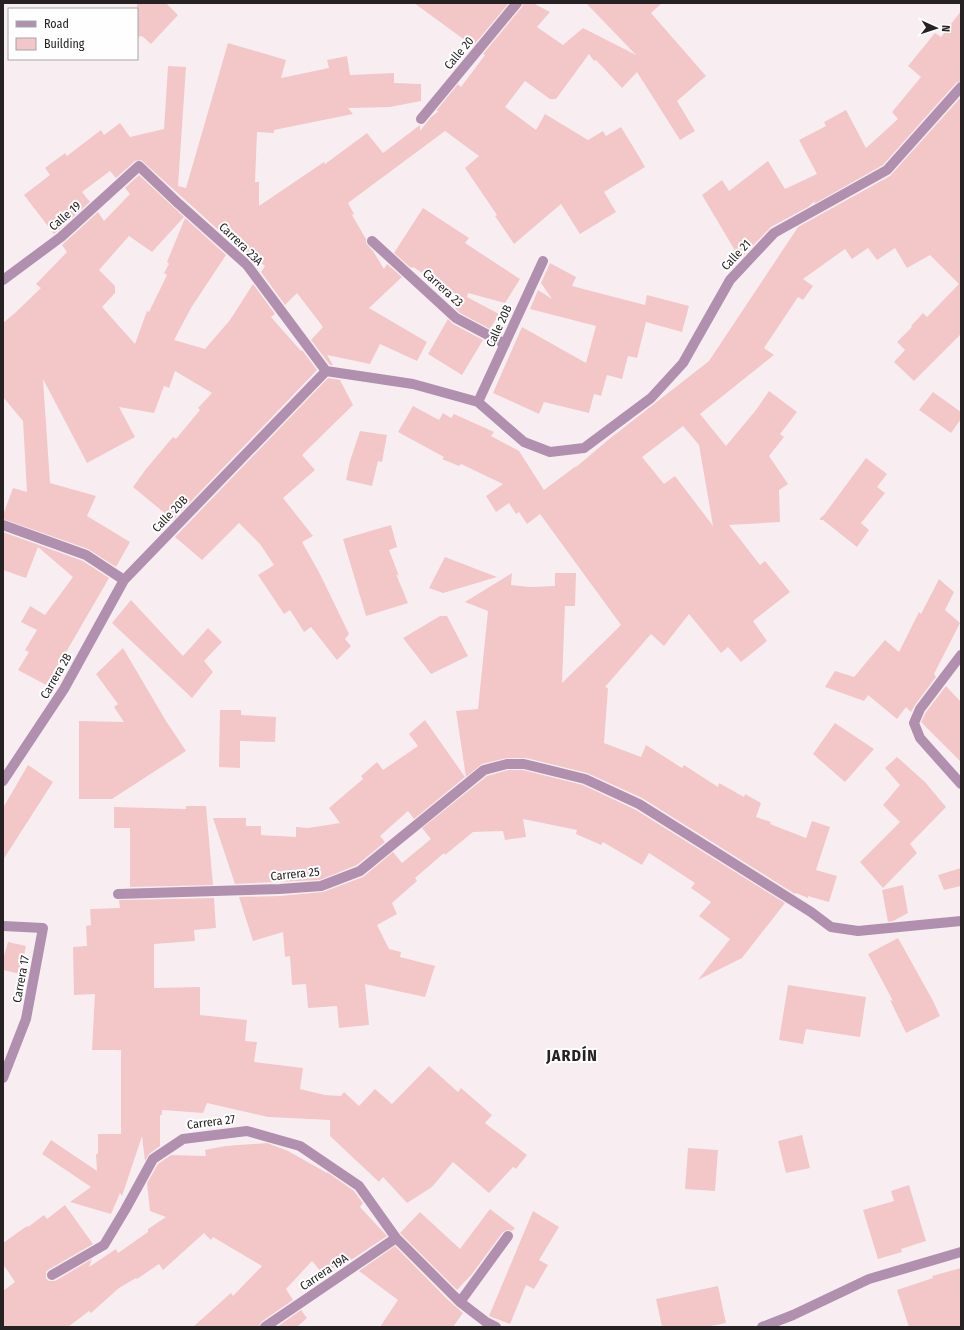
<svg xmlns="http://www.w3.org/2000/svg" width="964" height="1330" font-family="'Fira Sans Condensed',sans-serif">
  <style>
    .building { fill: #f3c7c7; fill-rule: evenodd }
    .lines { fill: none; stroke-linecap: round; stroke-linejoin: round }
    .minor { stroke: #b090ae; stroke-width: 10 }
    .labels { text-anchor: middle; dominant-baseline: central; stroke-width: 4; stroke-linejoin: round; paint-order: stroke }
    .street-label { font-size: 12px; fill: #262224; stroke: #fefefe }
    .district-label { font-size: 16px; font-weight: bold; letter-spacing: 1px; fill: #262224; stroke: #fefefe }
  </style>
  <rect width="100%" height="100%" fill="#f8eef2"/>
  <!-- building -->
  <path class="building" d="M137,3h29l12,12 -27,29 -9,-8 -5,1z
    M414,3h95l-36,43z
    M523,3h10l17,9 -13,15 26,18 20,-17 53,27 -50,-52h76l-11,10 55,63 -29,25 18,30 -15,9 -43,-68 -15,16 -26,-28 -2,1 -5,-7 -33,45h-6l-25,-18 -20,26 31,23 9,-16 43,26 15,-9 3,5 15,-9 19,31 5,9 -41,25 12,20 -36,22 -19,-30 -47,40 -19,-28 2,-1 -32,-47 14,-12 -34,-25 -97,72 6,11 -2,1 14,24v4l7,8 11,18 3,-5 15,13 -33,31 58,34 -10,19 -37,-17 -10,20 -43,-9 6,10h-3l-19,-25 12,-13 -26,-34 -12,12 -24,-33 4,-6 -31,-22 -93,-84 -6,1 -19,17 -6,-7 -28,21 8,10 -36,32 -30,-39 26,-20 -5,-7 20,-15 2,3 34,-26 3,5 16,-12 10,14 34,-8 4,-63 18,1 -8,119 8,2 42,-145 58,17 -5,18 48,-10 -2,-8 20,-4 3,19 44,-2v10l27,1v17l-31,6 -42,1 5,6 -79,16v3l-17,-1 -2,50h4v24l65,-44 1,2 42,-31 16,20 37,-28v6l11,-14 8,-6h-3l22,-27 3,3 24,-32 -2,-1 39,-47z
    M961,11v70l-5,2 -73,82 -69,39 1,-3 -7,6 -37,20 -31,32 -38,-64 20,-15 7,11 39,-30 17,28 32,-15 -18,-34 27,-14 -2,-4 22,-12 20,38 32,-29 -6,-7 29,-35 -13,-11 27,-33 6,4z
    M961,97v237l-47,47 -20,-19 11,-12 -8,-8 15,-15 -1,-1 12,-13 4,4 32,-33 -29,-29 -23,13 -12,-20 -18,12 -9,-12 -16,11 -7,-10 -42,30 10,7 -10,14 -5,-3 -34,51 10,7 -74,59 26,32 30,-36 13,-19 28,21 -17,22 4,3 -15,19 19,28 -9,6 1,32 -51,3 31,40 5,-4 25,31 -37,29 14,20 -26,21 -13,-15 -7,6 -32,-39 -25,32 -13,-12 -46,53 3,1 -4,55 37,14 5,-12 36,23 2,-3 34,22 1,-4 25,14 1,-3 16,9 -5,14 15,5 -1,2 36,14 6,-17 18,6 -14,43 21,6 -8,26 -21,-6v2l-12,-5 -1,1 -153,-96 -55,-25 -61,-15h-19l-25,6 -16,13 -10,-66 22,-2 10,-98 -23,-9 47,-29 -1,12 19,2 25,-1v-13h21l-1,33h-10l-3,77 59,-58 -81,-111 -13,10 -8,-12 -3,2 -7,-11 -13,9 -10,-16 17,-12 -42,-20 -2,2 -17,-7 2,-2 -46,-25 15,-26 26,14 4,-7 8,5 3,-4 40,18 -3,4 28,15 25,39 32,-24 -1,2 33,-28 101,-79 89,-134 92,-51zM683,426l16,19 14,81 -38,-50 -11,8 -22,-27z
    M139,175l45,42 -32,35 -23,-16 -30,34 16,16v7l-13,14 33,37 12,-33 2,1 18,-37 -3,-2 5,-9 -2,-2 18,-44 41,37 -35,53 -17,32 31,9 25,-29 23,-36 22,30 -4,3 30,34 1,-1 15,20 -144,150 -40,-33 13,-18 27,-32 3,2 24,-29 -2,-2 14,-15 -37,-22 -6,17 -5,-2 -10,27 -35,-6 16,30 -48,26 -44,-84 7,104 46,13 -9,20 43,26 -14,25 -28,-18 -85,-30v-4l10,-27 14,4 -4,-71 -20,-24v-74l13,-11 25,-24 -5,-4 31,-32 -5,-7 36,-33 6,9 26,-27 -5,-6z
    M423,208l46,30 -4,5 55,36 -15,24 -37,-10 -1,4 32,17 -9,15 -30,-16 -5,-5 6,-11 -48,-30 -2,1 -17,-15z
    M550,263l26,14 -4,9 73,19 2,-10 42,11 -7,26 -36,-10 -9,36 -9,-2 -6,23 -15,-4 -6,21 -7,-2 -5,19 -45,-11 -5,12 -46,-21 29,-66 64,36 10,-37 -66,-17 8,-19 14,9 -11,-16z
    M448,319l5,5 30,16 -21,35 -34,-21z
    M328,378l12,2 13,25 -51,50 13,15 -32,28 30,38 -11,6 18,32 29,60 -4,5 6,7 -14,14 -26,-33 -7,5 -14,-22 -6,4 -26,-39 16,-10 -14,-21 -21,-21 -37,37 -27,-23z
    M933,392l28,20v7l-10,14 -32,-23z
    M360,431l27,4 -5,27 -4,-1 -6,25 -26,-6 4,-19z
    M866,458l21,16 -10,13 8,6 -24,30 8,7 -12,17 -34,-27h-3v-2l4,-3z
    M391,525l6,22 -8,3 10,26 -3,-2 12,29 -42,13 -23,-77z
    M3,532l80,29 26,17 -51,88 3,3 -11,18 -32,-17 11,-18 -4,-2 12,-20 -16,-8 9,-16 15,9 28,-38 -35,-30 -12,31 -23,-8z
    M445,557l52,20 -54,16 -14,-5z
    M939,579l15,13 -9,18 15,13 -26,51 2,3 -21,28 -4,7 -5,-5 -9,12 -29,-24 -4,6 -39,-14 10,-16 19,6 31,-37 14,12 20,-40 2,2z
    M131,600l52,56 25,-28 14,14 -18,19 9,11 -21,26 -80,-75z
    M440,616h7l21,40 -37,18 -28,-36z
    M123,648l43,73 20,30 -74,48h-33v-78l45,1 -10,-15 4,-3 -22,-30z
    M946,686l15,16v60l-40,-40 5,-10z
    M220,710h21v5l35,2 -1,25 -35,-1v27l-21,-1z
    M425,720l40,57 -51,42 -6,-8 -28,25 5,6 -28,23 -37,15 -85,4 -22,-66h33v8h15v9l35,2v-10l12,1 32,-5 -11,-15 34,-29 -2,-3 16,-14 6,8 35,-24 -9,-12z
    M835,723l39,26 -29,33 -32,-28z
    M897,757l28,25 21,25 -36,37 7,9 -34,35 -23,-26 40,-40 -17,-17 17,-20 -15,-17z
    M28,765l25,17 -50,78v-52z
    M508,770h15l60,15 53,25 149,93 -43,55 -44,22 32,-41 -31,-23 12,-14 -20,-14 4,-5 -46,-30 -7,12 -39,-23 -2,3 -25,-11 1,-4 -54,-11 3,18 -21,3 -2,-9 -30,1 -28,23 -1,-2 -29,25 2,3 -25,22 5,11 -20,11 12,24 12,3 -1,5 35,9 -10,31 -60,-13 4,41 -30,3 -2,-22 -29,2 -2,-24 -14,1 -2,-29 -5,1 -2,-25 -30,9 -14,-44 41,-1 43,-4 40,-15 30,-25 9,11 29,-24 -9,-11 65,-52z
    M186,806h20l7,79 -83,2v-59h-16v-21l72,2z
    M961,868v18l-17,4 -6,-15z
    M903,885l5,28 -15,8 -5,1 -6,-32z
    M214,898l2,30 -22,2 1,11 -41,3v44l46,-1v28l47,5 -2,21 12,1 -3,20 49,6 -3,21 25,6 16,1 3,-4 15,14 16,-17 17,15 37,-38 29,26 3,-4 31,27 -7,8 42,32 -11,14 -3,-2 -24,26 -36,-31 -21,25 -25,16 -24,-26 -4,5 -49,-46v-16l-62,-3 -61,-14 -4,10 -41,-3v5h-2v31l-11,8 -4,7 -3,-25 -20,60 -2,-3 -9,21 -41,-12 21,-15 -49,-33 9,-14 46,31 -1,-17h2v-20h23v-84h-29l3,-56 -21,1 -1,-48 14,-1 -1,-20 5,-1 -1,-16 30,-1 -1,-8z
    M898,938l34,61 8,17 -34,17 -16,-33 3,1 -25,-47z
    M8,942l18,4 -6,28 -17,-4v-11z
    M788,985l78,12 -6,40 -54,-8 -3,15 -24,-4z
    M802,1135l8,33 -24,5 -8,-32z
    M267,1143l21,8 39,22v-1l27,19 9,12 -3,4 27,29 -39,26 -5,-3 -19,16 -12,-14 -26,28 7,11 -32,22 -2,5h-66l38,-34 2,3 29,-30 -49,-29 -2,3 -7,-7 -41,37 -4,-6 -22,15 -1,-1 -17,10 -28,25 -2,-2 -21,16h-65v-36l12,-9 -12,-18v-21l24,-17 1,1 16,-12 3,4 18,-14 28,39 -45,26 -2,2v6l3,3h6l37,-22 -3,8 27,-18 2,4 30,-21v-3l18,-12 -16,-6 -3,-28 11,-19 13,-9 35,1 -1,-6 20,-4z
    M688,1148l30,2 -3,41 -30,-2z
    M909,1185l17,56 -25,8 1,3 -24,7 -15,-49 31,-9 -3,-10z
    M490,1209l25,19 -3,3 -4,-1 -5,2 -31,42 -15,16 -57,-57 20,-21 40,37z
    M533,1211l26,16 -20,33 9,5 -14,24 -8,-4 -16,39 -21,-8z
    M395,1246l53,54 15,13 -10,14h-73l18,-27 -39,-29z
    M961,1268v59h-52l-12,-37 36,-12 -1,-2z
    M718,1286l8,37 -20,4h-44l-6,-28z
    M301,1310l6,8 -10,9h-20z"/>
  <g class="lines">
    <!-- minor -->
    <path class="minor" d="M421,119l96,-116
      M372,241l84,77 49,26
      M3,280l58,-43 78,-71 40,38 68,61 79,106
      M326,371l87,13 65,18 46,40 26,10 34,-4 67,-50 32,-35 47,-83 44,-47 113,-63 74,-83
      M478,402l65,-141
      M3,525l83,30 38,25
      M961,655l-41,54 -6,14 6,15 41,46
      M3,781l61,-92 60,-109 202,-209
      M118,894l162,-5 41,-3 39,-15 124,-101 23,-6h17l61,15 54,25 172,108 20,15 27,4 103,-10
      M3,926l40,2 -17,91 -23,59
      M52,1275l52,-30 21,-35 28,-51 30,-20 64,-8 53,15 59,40 37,52 64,64 26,20 10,5
      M460,1302l48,-66
      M265,1327l131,-89
      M762,1327l31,-12 76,-36 92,-27"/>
  </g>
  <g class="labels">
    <!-- street labels -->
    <g class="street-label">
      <text transform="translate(459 53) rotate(-50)">Calle 20</text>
      <text transform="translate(65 216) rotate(-41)">Calle 19</text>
      <text transform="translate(241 244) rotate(44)">Carrera 23A</text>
      <text transform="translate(736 255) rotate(-47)">Calle 21</text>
      <text transform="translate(443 288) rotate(42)">Carrera 23</text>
      <text transform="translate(499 326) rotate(-65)">Calle 20B</text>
      <text transform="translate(170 514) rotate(-46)">Calle 20B</text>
      <text transform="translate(56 676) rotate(-60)">Carrera 2B</text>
      <text transform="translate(295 874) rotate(-6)">Carrera 25</text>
      <text transform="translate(21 979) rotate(-80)">Carrera 17</text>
      <text transform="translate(211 1122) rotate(-7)">Carrera 27</text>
      <text transform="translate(324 1272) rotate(-34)">Carrera 19A</text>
    </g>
    <!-- district labels -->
    <g class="district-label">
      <text x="572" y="1055">JARDÍN</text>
    </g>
  </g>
  <!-- border -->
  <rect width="964" height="1330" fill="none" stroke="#262224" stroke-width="8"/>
  <!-- legend -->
  <rect x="8" y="8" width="130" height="52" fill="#fefefe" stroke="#a8a6a7"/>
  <rect x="16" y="21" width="20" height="6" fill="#b090ae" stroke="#a8a6a7"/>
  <text x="44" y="28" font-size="12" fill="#262224">Road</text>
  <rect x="16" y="38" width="20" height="12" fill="#f3c7c7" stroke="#a8a6a7"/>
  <text x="44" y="48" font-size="12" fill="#262224">Building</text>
  <!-- north arrow -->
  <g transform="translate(936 28) rotate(93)" stroke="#fefefe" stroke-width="3" paint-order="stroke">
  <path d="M0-3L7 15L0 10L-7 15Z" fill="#262224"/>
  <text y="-6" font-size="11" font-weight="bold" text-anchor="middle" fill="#262224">N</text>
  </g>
</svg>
